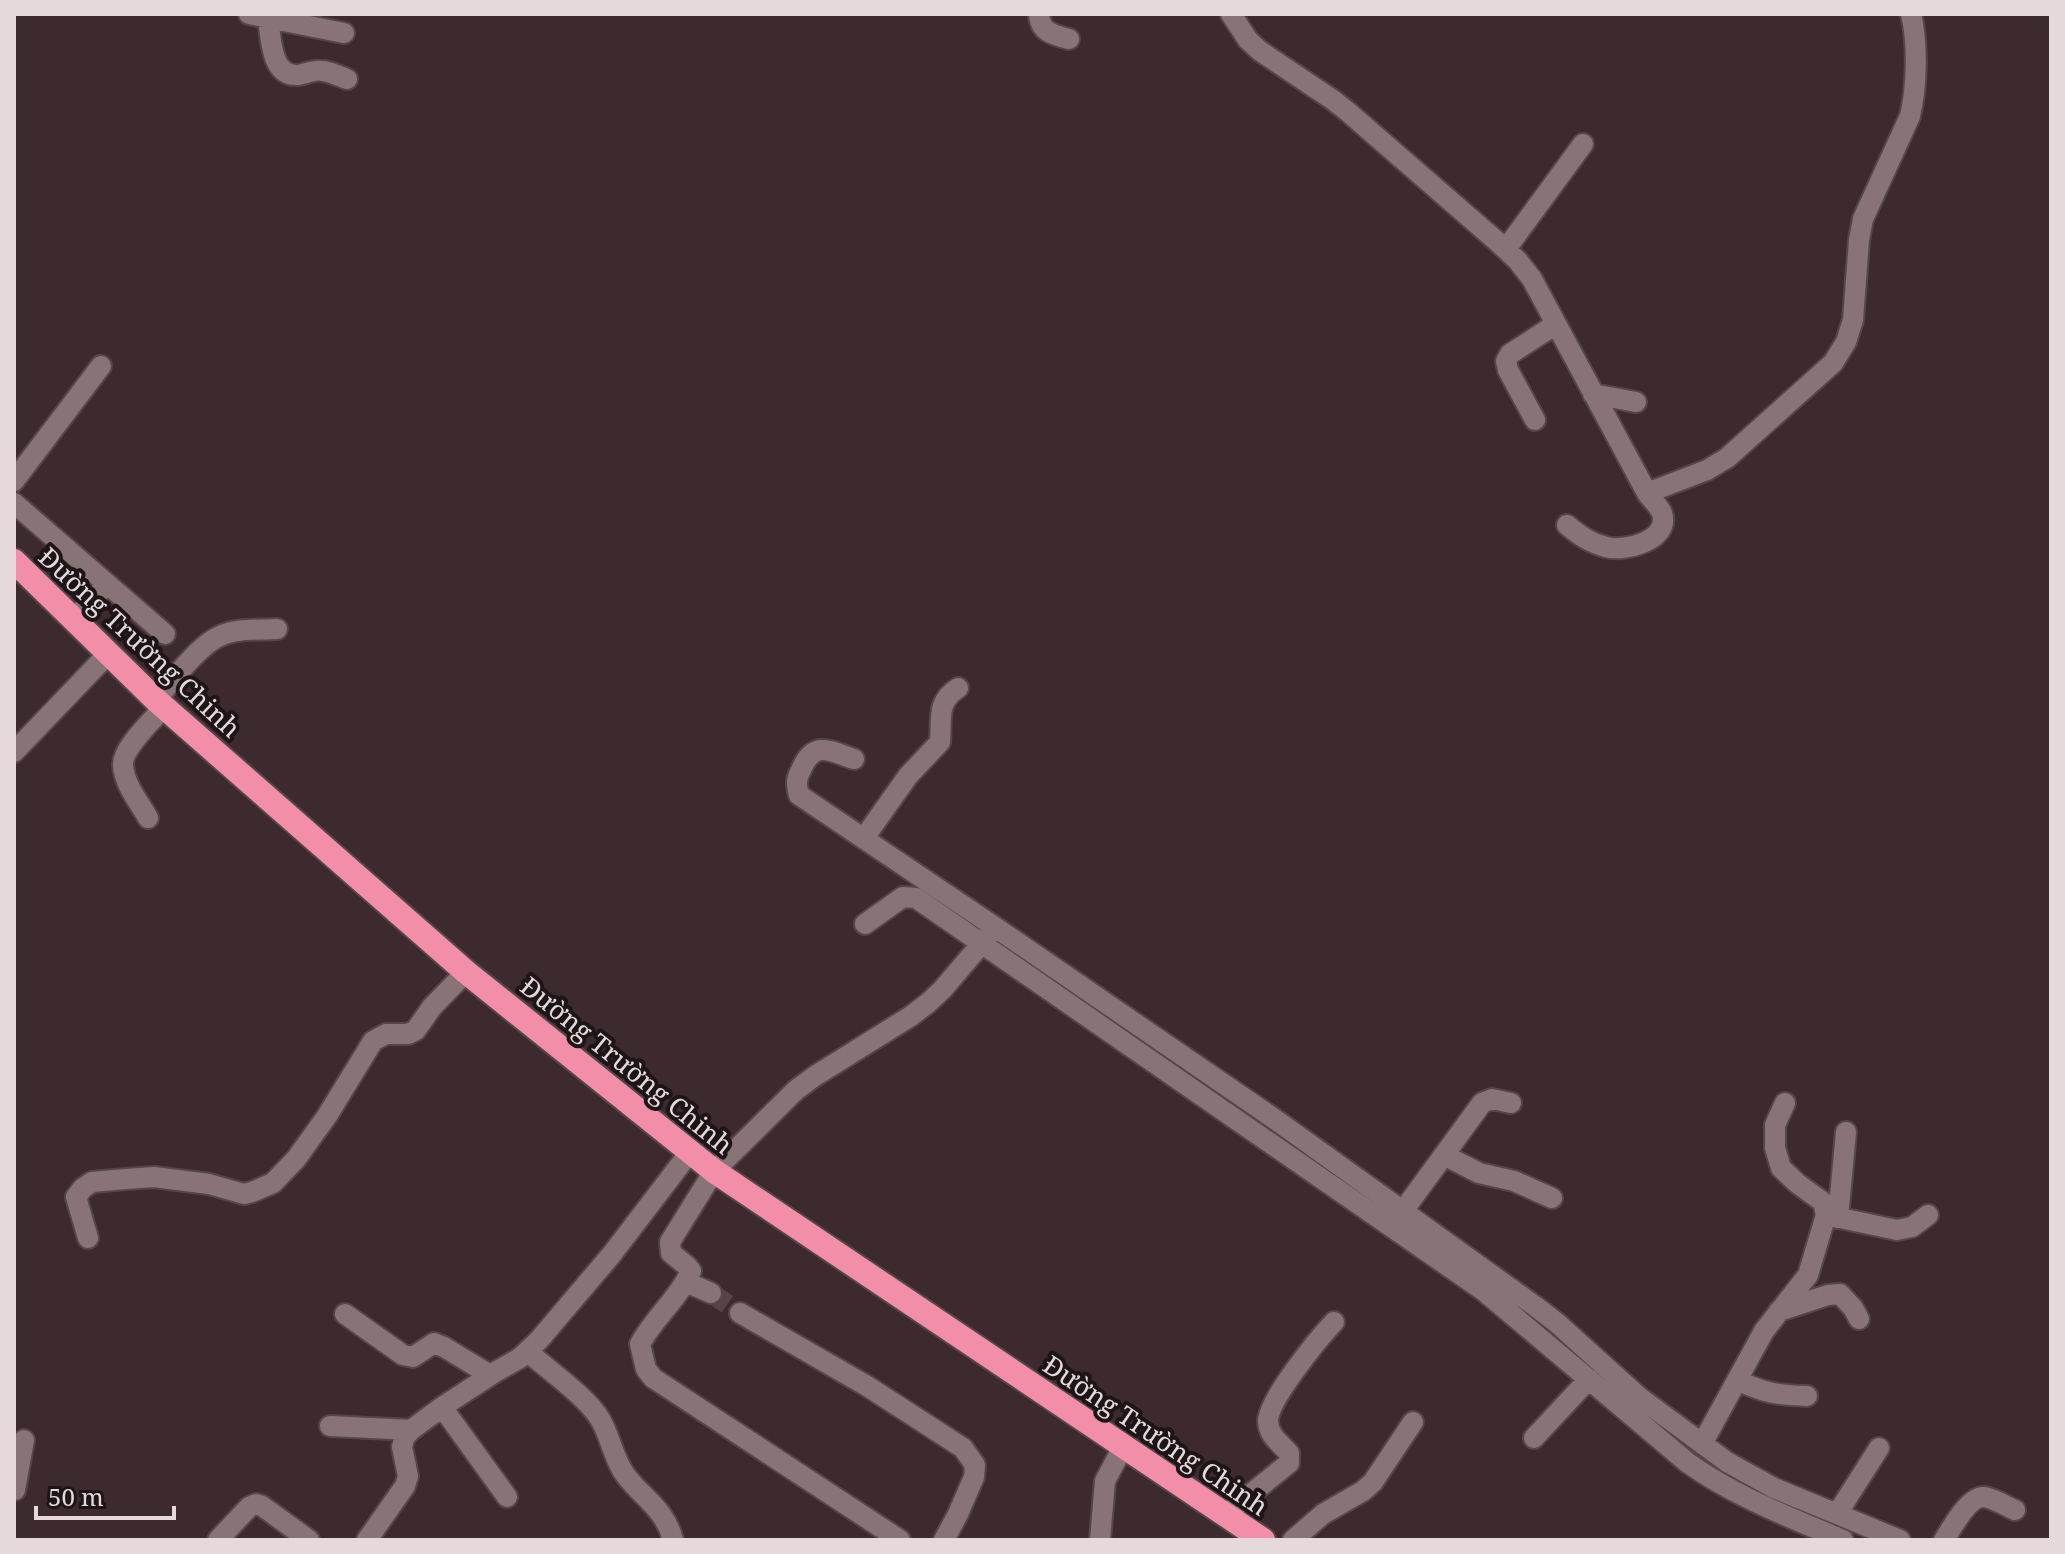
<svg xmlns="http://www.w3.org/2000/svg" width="2065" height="1554" font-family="'Noto Serif',serif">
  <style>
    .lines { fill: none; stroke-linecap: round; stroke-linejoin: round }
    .minor-tunnel { stroke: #564448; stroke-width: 20; stroke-dasharray: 20 10; stroke-linecap: butt }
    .minor-casing { stroke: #554649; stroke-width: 24 }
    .highway-casing { stroke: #554649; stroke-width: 28 }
    .minor { stroke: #887377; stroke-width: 20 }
    .highway { stroke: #f38ea9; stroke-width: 24 }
    .labels { text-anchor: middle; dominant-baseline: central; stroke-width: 8; stroke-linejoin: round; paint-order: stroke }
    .street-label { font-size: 26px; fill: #e6d9dc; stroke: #1d1517 }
  </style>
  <rect width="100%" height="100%" fill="#3c2a2e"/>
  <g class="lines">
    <!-- minor-tunnel -->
    <path class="minor-tunnel" d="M711,1293l29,20"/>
    <!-- minor casing -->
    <g class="minor-casing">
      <path id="minor" d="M249,14l95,19
        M1039,14c1,18 14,21 30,25
        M1231,14l17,26 12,11 73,49 14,11 153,133 18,17 14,18 115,214c4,6 12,13 15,20 9,28 -38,39 -56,34 -16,-4 -27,-12 -39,-22
        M268,19c3,19 3,58 30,56 8,-1 16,-6 25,-4 8,1 16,5 24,8
        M1506,249l77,-105
        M1593,394l43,8
        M1535,420l-27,-50 -2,-9 4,-7 46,-30
        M14,481l87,-115
        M1647,493l60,-23 20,-12 106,-95 13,-21 7,-22 6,-80 4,-21 47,-103c7,-29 8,-73 1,-102
        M14,503l151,131
        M73,620l34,-36
        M156,700c15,-18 43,-55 64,-64 16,-8 40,-6 57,-7
        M14,752l94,-98
        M854,759c-26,-9 -40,-19 -53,11 -5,9 -5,14 -2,25l196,132 281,193 259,186 22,17 82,74 88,65 47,26 126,52
        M148,818c-9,-16 -24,-34 -25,-53 -1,-17 30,-45 41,-58
        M864,838l44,-62 32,-34c2,-23 -4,-40 18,-54
        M865,924l38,-27 13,1 568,393 204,172c48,34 101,54 155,77
        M1444,1155l35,18 35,8 38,17
        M1403,1211l79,-108 10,-4 19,4
        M1826,1215l71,15 15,-3 16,-12
        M1838,1218l8,-86
        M88,1238l-12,-41 7,-9 9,-6 34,-3 28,-2 55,7 35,10 8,-2 21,-9 23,-24 31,-43 46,-75 13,-7h22l8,-4 16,-23 34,-35
        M686,1282l25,11
        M1779,1311l49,-16 12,-1 13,14 6,11
        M740,1313l127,73 96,62 12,17 -1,12 -16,37 -14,26
        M345,1314l58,41 10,2 21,-14 10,4 46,28
        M527,1351c20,18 60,46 73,68 11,18 13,40 26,57 18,23 39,33 47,64
        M1737,1380c27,13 40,15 70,16
        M442,1407l65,90
        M330,1426l81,4
        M1534,1438l55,-59
        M1702,1444l62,-113 44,-56 18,-60 -3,-13 -25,-18 -17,-16 -6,-20v-23l10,-22
        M15,1490l9,-50
        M1837,1514l42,-66
        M1225,1515l64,-52v-10c-9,-10 -20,-17 -21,-31 -1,-21 51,-84 66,-100
        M218,1540l31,-33 7,-3 6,2 47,34
        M367,1540l38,-54 3,-10 -6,-29 2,-9 7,-8 31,-23 55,-36 23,-13 19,-18 73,-86 78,-102
        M900,1540l-247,-162 -7,-9 -6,-25c14,-26 39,-46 51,-73l-4,-5 -16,-13 -1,-11 44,-71 82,-81 19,-14 96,-60 17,-13 14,-13 46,-54
        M1100,1540l5,-59 18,-34
        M1293,1540l30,-26 40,-23 10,-9 40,-60
        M1944,1540c7,-11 25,-44 40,-43 9,1 22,9 31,13"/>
    </g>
    <!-- highway casing -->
    <g class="highway-casing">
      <path id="highway" d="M14,561l142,139 310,272 248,199 549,369"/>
    </g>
    <!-- minor -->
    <use href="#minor" class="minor"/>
    <!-- highway -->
    <use href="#highway" class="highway"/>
  </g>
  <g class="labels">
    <!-- street labels -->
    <g class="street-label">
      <text transform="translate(140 642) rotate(43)">Đường Trường Chinh</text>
      <text transform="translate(627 1065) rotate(39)">Đường Trường Chinh</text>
      <text transform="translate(1156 1435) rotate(34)">Đường Trường Chinh</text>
    </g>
  </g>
  <!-- border -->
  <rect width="2065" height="1554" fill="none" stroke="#e6d9dc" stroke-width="32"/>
  <!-- scale -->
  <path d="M36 1506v12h138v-12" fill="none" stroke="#e6d9dc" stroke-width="4"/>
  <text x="48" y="1506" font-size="24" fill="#e6d9dc" stroke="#1d1517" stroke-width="6" paint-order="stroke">50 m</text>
</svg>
